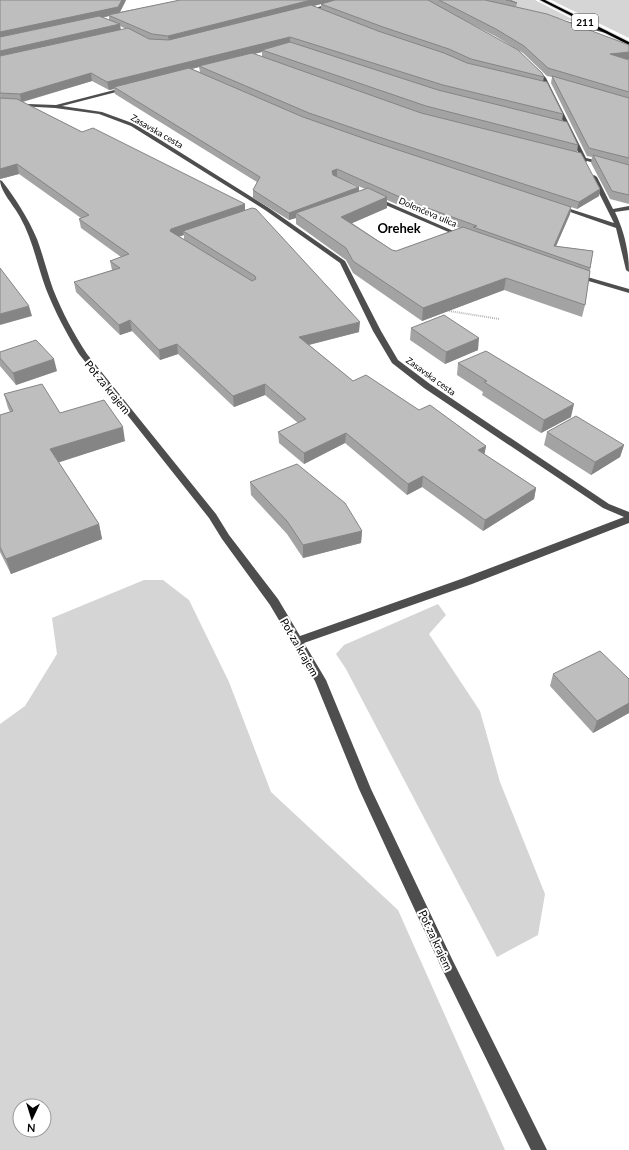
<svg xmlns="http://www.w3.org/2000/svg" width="629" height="1150" font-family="Lato,sans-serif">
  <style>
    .green { fill: #d5d5d5; fill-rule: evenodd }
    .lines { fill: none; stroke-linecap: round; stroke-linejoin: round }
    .major-casing { stroke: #dbdbdb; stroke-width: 2 }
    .path { stroke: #707070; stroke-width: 2; stroke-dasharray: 0.5 1.5; stroke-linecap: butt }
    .minor { fill: #4e4e4e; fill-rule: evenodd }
    .major { fill: #000; fill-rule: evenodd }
    .wall { fill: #a3a3a3; fill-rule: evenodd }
    .shaded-wall { fill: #858585 }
    .building { fill: #bebebe; stroke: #858585 }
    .labels { text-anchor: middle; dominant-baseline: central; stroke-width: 4; stroke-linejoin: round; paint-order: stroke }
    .far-street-label { font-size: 9px; fill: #000; stroke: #fff }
    .shield { fill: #fff; stroke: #4c4c4c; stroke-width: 1 }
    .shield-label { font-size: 10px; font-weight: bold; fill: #000 }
    .street-label { font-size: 11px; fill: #000; stroke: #fff }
    .far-district-label { font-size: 13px; font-weight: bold; fill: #000; stroke: #fff }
  </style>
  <rect width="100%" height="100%" fill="#fff"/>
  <!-- green -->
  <path class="green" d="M485,0h50l45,23 -64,-14z
    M551,0h78v38z
    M144,580h19l26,20 40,82 42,110 127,118 107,240h-505v-426l25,-18 32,-52 -5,-36zM20,1106h24v24h-24z
    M438,604l8,11 -17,19 51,77 20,71 45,112 -7,41 -41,22 -151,-288 -10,-15 8,-9z"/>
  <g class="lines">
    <!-- major casing -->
    <g class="major-casing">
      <path id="major" d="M540,0h5l84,42v3z"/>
    </g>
    <!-- path -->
    <path class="path" d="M449,311l51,8"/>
    <!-- minor -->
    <path class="minor" d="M346,0h7l-49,12 -2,-1z
      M561,20l46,11 1,1 -2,1 -46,-11z
      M533,68h4l9,10 40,80 43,10v4l-42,-11 -2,2 -3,-3 -12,-3v-2l10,1 -38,-77 -9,-9z
      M126,87l2,2 -66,17 40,6 33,12 134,84 76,53 36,70 17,29 32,24 179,120 20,8v11l-157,61 -168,59 22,37 45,109 81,170 95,191h-16l-89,-181 -83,-180 -44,-108 -45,-76 -48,-66 -13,-21 -130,-164c-12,-20 -24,-42 -33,-65 -9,-24 -13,-49 -26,-72 -5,-10 -20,-26 -20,-37l2,1c14,18 26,37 35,58 6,16 10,33 16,50 9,23 21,45 34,65l129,160 13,21 49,64 22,37 164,-58 160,-61 -21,-9 -179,-120 -32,-25 -19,-32 -33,-68 -75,-53 -134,-84 -32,-12 -44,-6 -55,-3v-2l56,2z
      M594,175l3,2 16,32 16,-3v4l-14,2c9,19 14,39 14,60l-3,-2 -10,-42 -60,-21 5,-1 53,17 -23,-46z
      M374,198h4l87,38 -5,1 -86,-37z
      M577,274l52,15v4l-54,-16 -1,-1z"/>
    <!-- major -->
    <use href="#major" class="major"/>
  </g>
  <!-- wall -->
  <path class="wall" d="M0,0h126l-6,12 60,-12h330l7,3 -1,4 113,38v14h-3l3,1v144l-19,-5 -19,-36 1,-6 -5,-1 -36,-73 1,-6 -5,-1 -24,-23 -28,-17 -45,-23 94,64 -1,4 20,33 -1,7 16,24 -1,7 23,37 -1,7 -22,13 -6,-2 -1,7 -14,32 37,5 -8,54 -3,12 -78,-27 -82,31 -69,-48 -7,-13 -50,-36v-6l-7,2 -36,-22v-8l4,-8 -142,-88 -1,-5 -5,1 -17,-9 -69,21 59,30 163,78 114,122 -50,13 44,36 66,29 67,36 -2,8 52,34 -2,11 -51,32 -61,-44 -15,8 -62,-52 -41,21 -25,-21 -1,-11 20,-9 -33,-28 -31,12 -56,-53 -18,6 -28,-29 -12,4 -44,-43 -2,-10 38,-12 -2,-9 11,-4 -40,-29 -2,-9 2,-1 -62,-44 -19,5zM321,4v5l-8,-3zM109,16v4l-7,-2zM120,26l6,3 -5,1zM262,52v5l-9,-3zM199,67l1,5 -8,-3zM349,182l16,7 -6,2zM387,200l23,10 50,18 -64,23 -4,-1 -40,-27 35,-15zM184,235v4l-5,-3z
    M411,328l67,22 -33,14 -35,-24z
    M0,352l57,19 -41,14 -16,-19z
    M458,363l113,54 -30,16 -59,-38 1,-3 -26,-17z
    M4,394l56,19 65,28 -67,21 41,62 3,15 -91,35 -11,-22v-137l10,-3 -2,-4z
    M547,432l77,13 -4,12 -29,18 -47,-30z
    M250,482l112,49 -1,12 -58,15 -16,-24 -36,-39z
    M553,674l76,5v34l-36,20 -43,-47z"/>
  <!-- shaded-wall -->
  <path class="shaded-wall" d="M122,0h4l-7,14 -11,1 1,1 -109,23v-7z
    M310,0h35l-24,4 -11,3 -141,35 -1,-6z
    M120,24l1,8 -121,27v-8z
    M290,37v8l-28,5v2l-61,15 -2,-1v1l-83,21 -2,-1v2l-5,1 -2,-8z
    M629,52v7l-21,2 2,-7z
    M91,73l1,8 -71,21 -1,-8z
    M17,164l2,10 -19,5v-10z
    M337,169v8l-5,2v-8z
    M359,187v8l-63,18v5l-7,2v-7z
    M600,189l-1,7 -22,13 2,-7z
    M387,197v11l-46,20v-11z
    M245,204v9l-62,18 1,4 -11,4 -3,-8 1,-2z
    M571,207l-1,7 -17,39 1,-7z
    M506,278l-2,12 -82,31 1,-13z
    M29,306l3,10 -32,9v-11z
    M130,320l2,11 -12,4 -1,-10z
    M360,322l-1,10 -59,15 -1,-10z
    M479,338l-1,12 -33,14 1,-12z
    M177,344l1,10 -18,6 -1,-10z
    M54,359l3,12 -41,14 -3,-12z
    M265,384v11l-31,12 -1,-11z
    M574,404l-3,13 -30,16 3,-13z
    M123,427l2,14 -71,23 -4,-15z
    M346,433l-1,10 -41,21v-11z
    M624,445l-4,12 -29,18 4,-13z
    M486,446l-2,11 -6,-7z
    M423,476l-1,11 -15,8 1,-11z
    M536,488l-2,11 -51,32 2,-11z
    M99,524l3,15 -91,35 -5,-15z
    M362,531l-1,12 -58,15v-13z
    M629,703v10l-36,20 4,-12z"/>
  <!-- building -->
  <path class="building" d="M0,0h122l-4,7 -118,25z
    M180,0h131l-143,36 -16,-2 -44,-19z
    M335,0h93l90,50 24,23 2,4 -73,-18 -22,-10 -66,-22 -62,-23z
    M439,0h46l62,14 82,31v7l-19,2 19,6v32l-81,-24 -24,-22 -28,-17z
    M506,0h4l7,3z
    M311,5l67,26 66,22 23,10 80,19 16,32 -120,-29 -153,-48 -183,45 -16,-9 -71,21 -20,-1v-37l128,-28 21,11 20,1z
    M99,16l21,8 -120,27v-14z
    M290,42l148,48 129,32 11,23 -152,-39 -164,-56z
    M252,53l169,60 160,40 19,36 -21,13 -200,-65 -70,-24 -110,-47z
    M189,68l114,49 71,25 197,65 -17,39 39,5 -3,17 -117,-41 4,-1 -66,-24 -74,-33 -5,2 1,4 26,12 -70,26 -36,-23 7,-13 -146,-90z
    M552,76l77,22v60l-40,-10z
    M0,98l17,1 65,33 11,-4 152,76 -74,25 -1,2 82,50 4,-2 -1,-3 -72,-45 69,-23 4,1 104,113 -61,15 54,44 13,-6 53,35 11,-5 56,41 -8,4 58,38 -51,32 -62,-44 -15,8 -62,-51 -42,20 -26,-21 28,-13 -41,-35 -32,12 -56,-52 -18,6 -29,-30 -11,5 -45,-43 46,-14 -10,-7 19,-7 -50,-35 10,-4 -72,-51 -17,5z
    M593,155l36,10v30l-17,-4z
    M368,188l19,9 -46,20 51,33 4,1 67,-24 127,44 -5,34 -79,-27 -83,30 -70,-47 -7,-13 -50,-35z
    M0,268l29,38 -29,8z
    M444,315l35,23 -33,14 -35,-24z
    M36,340l18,19 -41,14 -13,-15v-6z
    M486,351l88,53 -30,16 -60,-38 3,-1 -29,-18z
    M42,384l18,29 44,-13 19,27 -73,22 49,75 -93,35 -6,-12v-132l13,-4 -9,-17z
    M576,416l48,29 -29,17 -48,-30z
    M297,464l48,39 17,28 -59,14 -16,-24 -37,-39z
    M600,651l29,28v24l-32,18 -44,-47z"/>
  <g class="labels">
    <!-- far-street labels -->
    <g class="far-street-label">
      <text transform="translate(157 131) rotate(30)">Zasavska cesta</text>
      <text transform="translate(428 212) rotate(23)">Dolenčeva ulica</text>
      <text transform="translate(431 376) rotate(36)">Zasavska cesta</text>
    </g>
    <!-- shield labels -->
    <rect class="shield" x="572" y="14" width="26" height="16" rx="3"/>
    <g class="shield-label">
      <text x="585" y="22">211</text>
    </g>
    <!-- street labels -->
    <g class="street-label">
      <text transform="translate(108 387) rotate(51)">Pot za krajem</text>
      <text transform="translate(300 647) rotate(60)">Pot za krajem</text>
      <text transform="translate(436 940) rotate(65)">Pot za krajem</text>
    </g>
    <!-- far-district labels -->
    <g class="far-district-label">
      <text x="399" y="228">Orehek</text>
    </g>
  </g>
  <!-- north arrow -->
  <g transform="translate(32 1118) rotate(184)"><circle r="19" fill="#ffffff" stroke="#999999"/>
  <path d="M0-3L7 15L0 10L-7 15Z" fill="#000000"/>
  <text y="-6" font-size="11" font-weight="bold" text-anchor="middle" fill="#000000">N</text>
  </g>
</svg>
